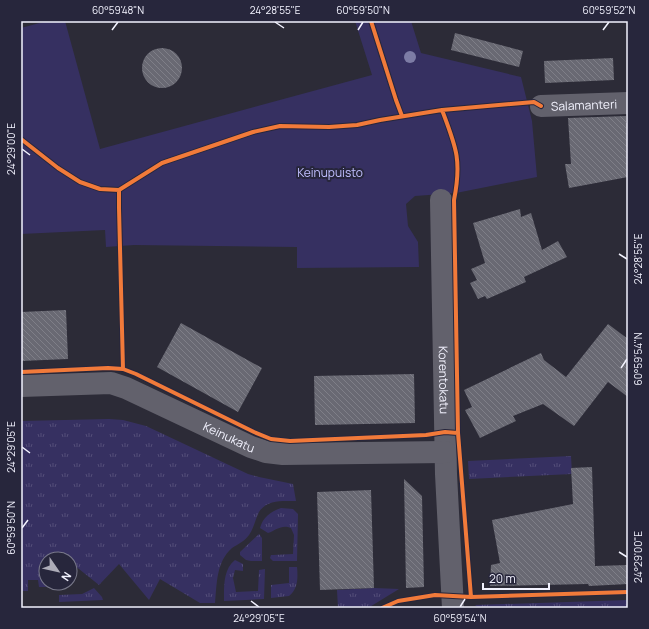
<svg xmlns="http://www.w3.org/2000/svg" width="649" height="629" font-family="Manrope,sans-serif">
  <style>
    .grass { fill: url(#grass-tufts) }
    .green { fill: #363061 }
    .building { fill: url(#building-back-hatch) }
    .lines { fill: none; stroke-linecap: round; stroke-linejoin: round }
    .street { stroke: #62616c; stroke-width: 22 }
    .cycleway-casing { stroke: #27263c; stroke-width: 6 }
    .cycleway { stroke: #f17a3a; stroke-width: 4 }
    .tree { fill: #7d7ca5 }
    .ticks { fill: none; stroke: #f2f2fe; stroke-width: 1.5 }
    .labels { text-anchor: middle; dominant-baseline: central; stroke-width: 4; stroke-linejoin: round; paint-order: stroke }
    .street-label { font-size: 12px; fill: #f2f2fe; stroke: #27263c }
    .park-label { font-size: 12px; fill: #c0bfff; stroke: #27263c }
    .neatline { fill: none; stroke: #f2f2fe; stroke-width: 1.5 }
    .ticks-label { font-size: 10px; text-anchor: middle; fill: #f2f2fe }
  </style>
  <defs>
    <pattern id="grass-tufts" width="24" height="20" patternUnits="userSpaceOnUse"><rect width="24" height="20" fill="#363061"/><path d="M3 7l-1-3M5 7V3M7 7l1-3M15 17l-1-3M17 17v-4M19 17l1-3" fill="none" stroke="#544e79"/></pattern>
    <pattern id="building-back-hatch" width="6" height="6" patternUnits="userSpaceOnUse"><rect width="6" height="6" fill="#696973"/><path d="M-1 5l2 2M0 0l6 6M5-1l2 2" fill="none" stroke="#7f7f88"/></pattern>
  </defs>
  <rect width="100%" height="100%" fill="#2c2b37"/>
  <!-- grass -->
  <path class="grass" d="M109,419l14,1 23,6 102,48 11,3 34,7 3,17c-13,0 -29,-2 -37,11 -4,8 -5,16 -10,23 -4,6 -11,9 -17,13 -16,14 -15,36 -17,55h-15l-40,-24 -11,21 -30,-36 -20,21 -25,-20 -4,5v-11h-24v24h14l-3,4h-18l-1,-7h-10v11h-7v-170z
    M571,456l1,18 -103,5 -1,-18z
    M281,508l12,1 5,5 -1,47h-24l-3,-3 1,-3h2l20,-1 1,-19 -3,-7c-9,-4 -15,2 -23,5l-8,-5c3,-11 10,-16 21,-20z
    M259,534l3,4v23h-11l-5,-1 -6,-5v-3z
    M235,560l8,4v7l-8,-1 -2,8 3,14 22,-1 1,-21 6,-1 -1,30 -40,2c0,-13 -1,-32 11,-41z
    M289,567h8c1,11 1,22 -8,29l-18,2v-13l18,-2z
    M94,588l8,9 1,3 -44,2v-7l23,-1z
    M374,588l25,1 -31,19h-30l-1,-18z
    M628,600v8h-149l-4,-3z"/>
  <!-- green -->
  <path class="green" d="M47,21h18l35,128 272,-74 -17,-54h56l10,32 100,24 11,44 5,56 -81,16 -41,3 -9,8 2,22 10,16 1,25 -122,1v-21l-163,-2 -28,2 -1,-17 -84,4v-206z"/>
  <!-- building -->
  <path class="building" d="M455,33l68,18 -4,16 -68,-17z
    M142 68a20 20 0 1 1 40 0a20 20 0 1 1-40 0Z
    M613,58l1,22 -69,3 -1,-22z
    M626,116v7h2v54l-59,11 -4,-24h6l-3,-46z
    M520,209l1,8 10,-4 11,37 16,-9 9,16 -43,20 2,5 -39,17 -2,-3 -7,3 -8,-16 7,-3 -6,-11 14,-6 -12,-40z
    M66,310l2,49 -47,2v-49z
    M181,323l81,45 -24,44 -81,-45z
    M608,324l20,15v58l-20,-15 -34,44 -31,-22 -30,12 3,5 -36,17 -15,-28 7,-3 -8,-17 77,-37 3,7 22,17z
    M414,374l1,49 -100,2 -1,-49z
    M592,467l3,99 33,-1v19l-39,2 -1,-2 -98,2 1,-21 9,-2 -8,-43 81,-16 -2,-36z
    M404,479l18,17 2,91 -18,1z
    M371,490l3,98 -54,2 -3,-98z"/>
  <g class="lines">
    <!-- street -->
    <g class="street">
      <path id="s1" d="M541,106l87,-3"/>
      <path id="s2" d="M441,200l5,274 7,134"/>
      <path id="s3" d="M21,386l90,-3 15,5 125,59 15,5 17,2 162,-2"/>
    </g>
    <!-- cycleway casing -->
    <g class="cycleway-casing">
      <path id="cycleway" d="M371,21l25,79 6,16
        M442,110c14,37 20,50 12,90l4,233
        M21,139l37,29 22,14 20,7 19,1 43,-27 91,-31 27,-6 49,1 28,-2 23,-5 62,-10 92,-8 7,4
        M119,190v18l4,161
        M21,372l87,-4 15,1 13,5 118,58 17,7 19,2 136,-6 19,-3 13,1 13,164
        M382,608l16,-7 37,-6 36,2 157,-5"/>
    </g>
    <!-- cycleway -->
    <use href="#cycleway" class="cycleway"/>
  </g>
  <!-- trees -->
  <circle class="tree" cx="410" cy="57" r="6"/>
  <!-- ticks -->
  <path class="ticks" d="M275,22l9,6M112,30l6,-8M358,30l5,-8M603,30l6,-8M22,149l8,6M619,254l8,5M621,368l6,-9M22,447l8,6M22,528l6,-8M619,552l8,5M251,601l8,6M460,607l5,-8"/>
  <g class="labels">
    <!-- street labels -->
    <g class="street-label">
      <text stroke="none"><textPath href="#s1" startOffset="43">Salamanteri</textPath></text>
      <text stroke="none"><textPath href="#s2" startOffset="180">Korentokatu</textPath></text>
      <text stroke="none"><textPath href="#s3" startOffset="220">Keinukatu</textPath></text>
    </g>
    <!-- park labels -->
    <g class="park-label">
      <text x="330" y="172">Keinupuisto</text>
    </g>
  </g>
  <!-- border -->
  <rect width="649" height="629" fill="none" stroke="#27263c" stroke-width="44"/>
  <!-- north arrow -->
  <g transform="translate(58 571) rotate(124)"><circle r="19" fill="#27263c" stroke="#78788a"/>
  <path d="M0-3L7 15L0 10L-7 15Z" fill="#adacb8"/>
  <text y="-6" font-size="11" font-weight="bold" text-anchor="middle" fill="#f2f2fe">N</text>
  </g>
  <!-- scale -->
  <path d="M483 583v6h66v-6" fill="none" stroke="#f2f2fe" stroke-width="2"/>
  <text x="489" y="583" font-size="12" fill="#f2f2fe" stroke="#27263c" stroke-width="3" paint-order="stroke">20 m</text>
  <rect x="22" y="22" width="605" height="585" class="neatline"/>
  <g class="ticks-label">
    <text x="118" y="14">60°59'48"N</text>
    <text x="275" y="14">24°28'55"E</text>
    <text x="363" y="14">60°59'50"N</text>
    <text x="609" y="14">60°59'52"N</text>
    <text transform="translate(11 149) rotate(-90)" y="4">24°29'00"E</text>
    <text transform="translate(638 259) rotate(-90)" y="4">24°28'55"E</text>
    <text transform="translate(638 359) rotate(-90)" y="4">60°59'54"N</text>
    <text transform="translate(11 447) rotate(-90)" y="4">24°29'05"E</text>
    <text transform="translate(11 528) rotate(-90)" y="4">60°59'50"N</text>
    <text transform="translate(638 557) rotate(-90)" y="4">24°29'00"E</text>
    <text x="259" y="622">24°29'05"E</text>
    <text x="460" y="622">60°59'54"N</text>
  </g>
</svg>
